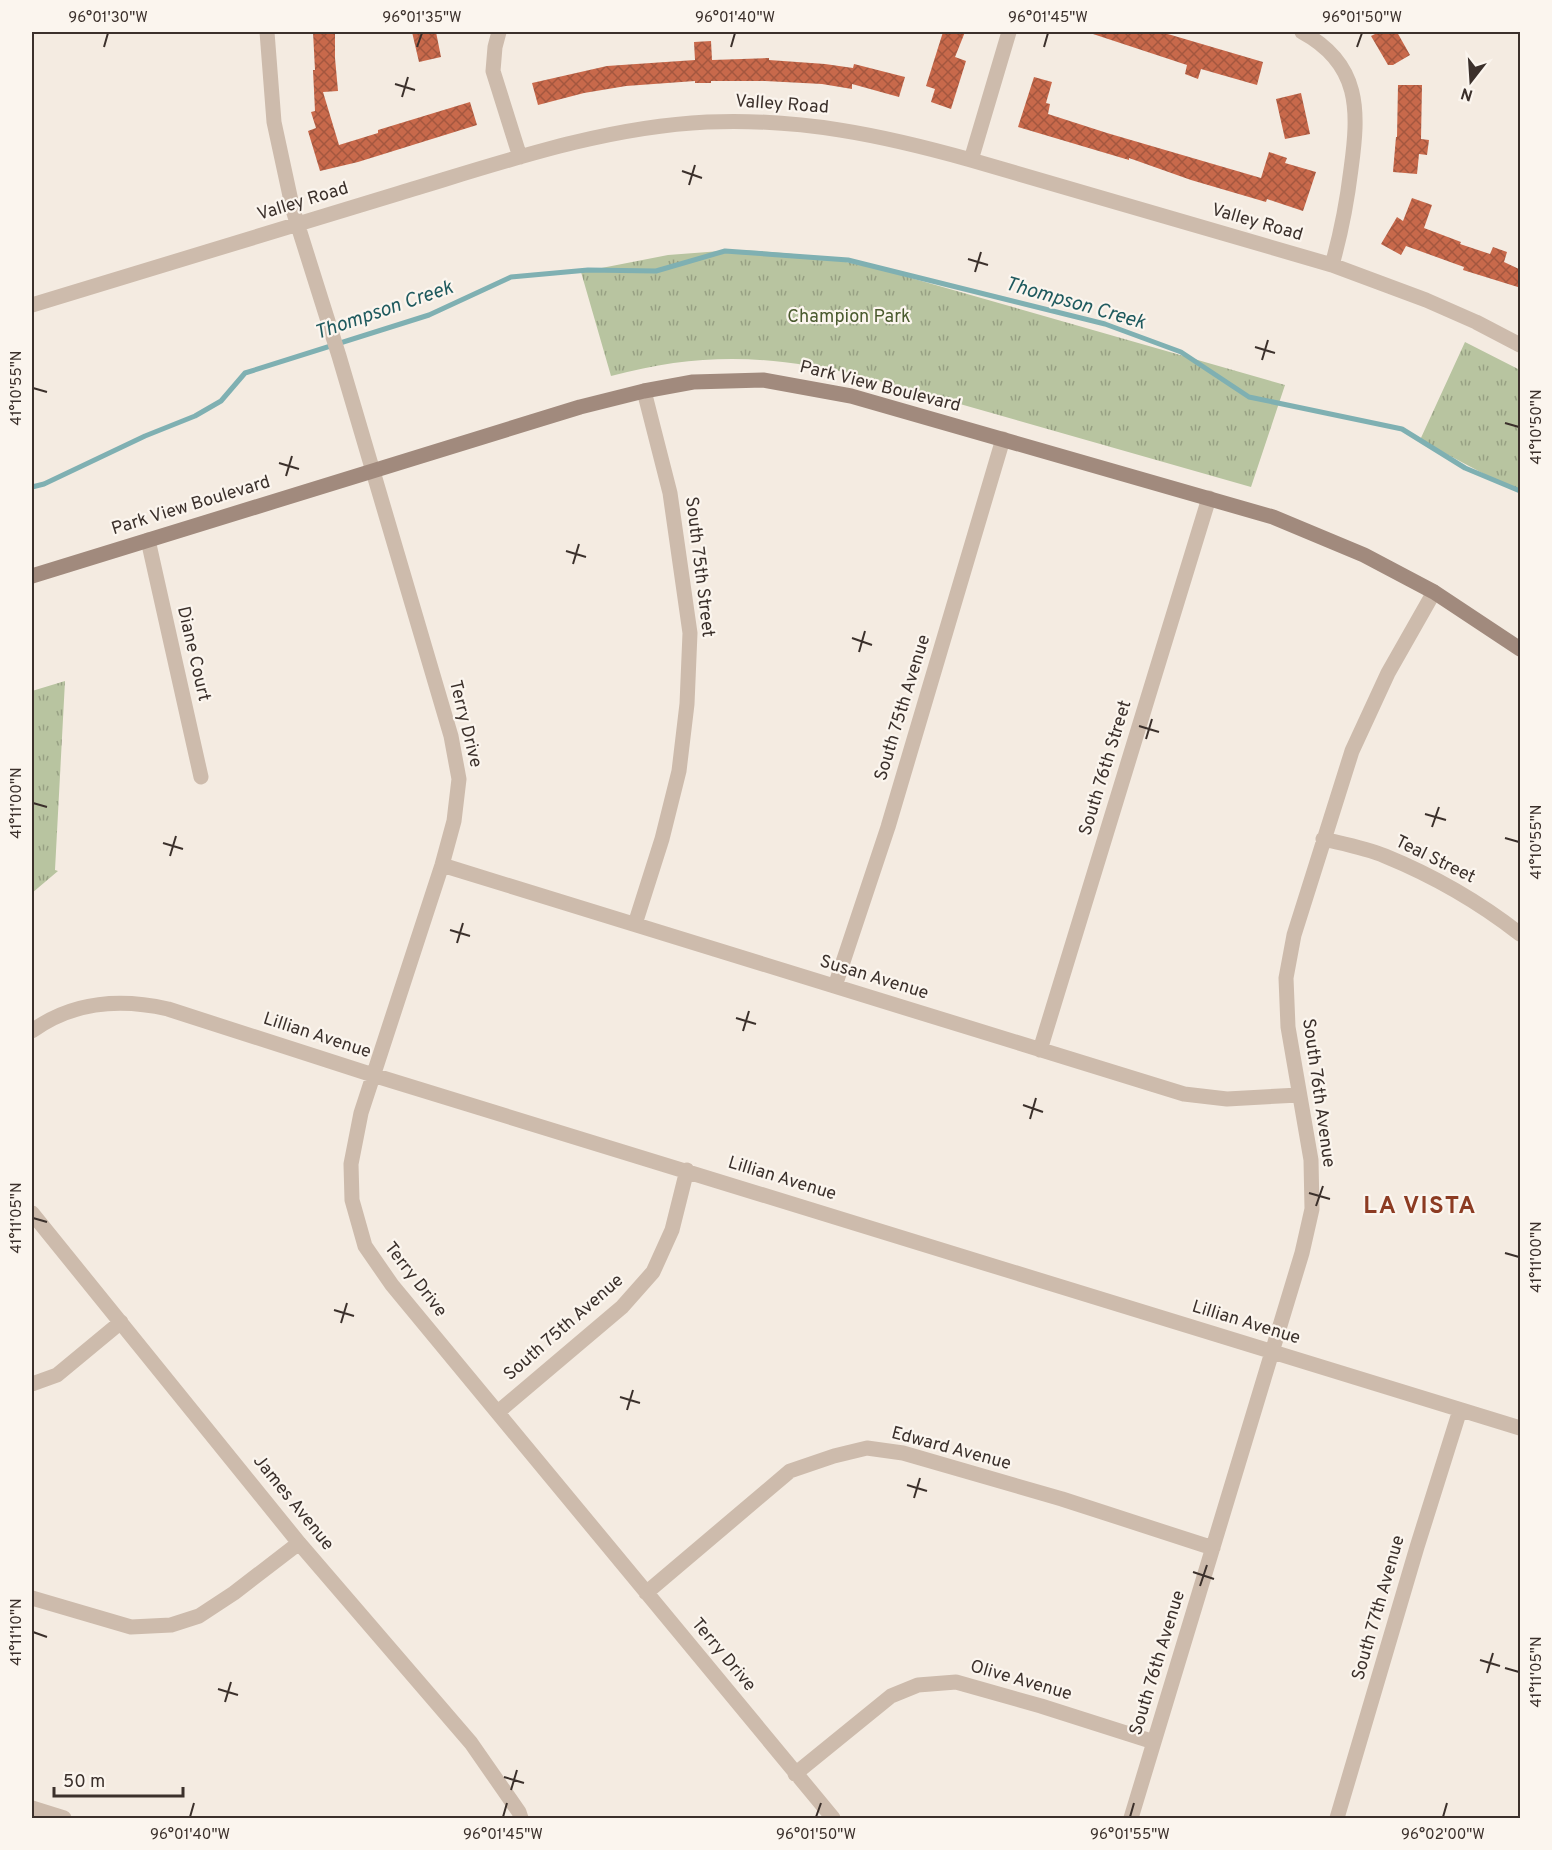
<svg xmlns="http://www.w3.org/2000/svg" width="1552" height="1850" font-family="Overpass,sans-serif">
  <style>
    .park { fill: url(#park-tufts) }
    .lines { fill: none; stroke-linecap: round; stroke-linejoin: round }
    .stream { stroke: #7fb0b2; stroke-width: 5 }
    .building { fill: url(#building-cross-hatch) }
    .street { stroke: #cdbbac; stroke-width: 15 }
    .secondary { stroke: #a18a7d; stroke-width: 15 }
    .ticks { fill: none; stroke: #3b302b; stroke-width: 2 }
    .labels { text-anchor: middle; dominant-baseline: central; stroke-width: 4.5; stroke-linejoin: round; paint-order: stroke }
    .street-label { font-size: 18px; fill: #3b302b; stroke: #fbf5ee }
    .park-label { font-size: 18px; fill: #4a5a2e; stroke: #fbf5ee }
    .water-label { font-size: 20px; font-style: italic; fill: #1f5a5e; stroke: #fbf5ee }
    .district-label { font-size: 24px; font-weight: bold; letter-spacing: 1.5px; fill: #8c3b22; stroke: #fbf5ee }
    .neatline { fill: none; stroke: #3b302b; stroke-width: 2 }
    .ticks-label { font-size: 15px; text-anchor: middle; fill: #3b302b }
  </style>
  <defs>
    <pattern id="park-tufts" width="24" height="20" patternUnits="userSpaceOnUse" patternTransform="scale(1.5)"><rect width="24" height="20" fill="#b8c4a0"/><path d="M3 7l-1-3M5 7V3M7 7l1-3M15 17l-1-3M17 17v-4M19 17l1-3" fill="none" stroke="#97a083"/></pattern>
    <pattern id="building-cross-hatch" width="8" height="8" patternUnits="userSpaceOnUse" patternTransform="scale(1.5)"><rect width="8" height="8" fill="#c8694b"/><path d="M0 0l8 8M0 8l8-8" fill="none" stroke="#a4573f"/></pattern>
  </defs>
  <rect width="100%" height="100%" fill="#f4ebe1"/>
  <!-- park -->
  <path class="park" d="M734,250c51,1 100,8 149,20l402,115 -34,102 -393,-112c-90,-20 -157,-23 -247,1l-30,-104 87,-17z
    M1465,342l55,28v123l-100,-53z
    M65,681l-10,189 3,1 -26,22v-202z"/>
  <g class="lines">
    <!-- stream -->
    <path class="stream" d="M32,487l12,-3 101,-48 50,-20 26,-15 24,-28 184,-58 82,-38 77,-7 68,1 69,-20 123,9 257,64 76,28 68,45 153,32 63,39 55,23"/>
  </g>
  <!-- building -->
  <path class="building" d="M313,32h22v26l3,33 -15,1 16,53 39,-12v-3l92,-28 7,23 -119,37 -38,9 -12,-40 8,-3 -5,-16 4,-1 -2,-41h2z
    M412,32h24l5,25 -22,5z
    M943,32h22l-10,25 11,4 -15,48 -20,-7 4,-13 -9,-3z
    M1093,32h68l102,30 -6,23 -56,-16 -3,10 -13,-5 2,-9 -94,-31z
    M1379,32h18l13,23 -17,10h-5l-17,-29z
    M711,41l1,19 57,-2v2l56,4 28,4 1,-4 51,13 -6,20 -47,-13v5l-30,-5 -57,-3h-54v2h-16v-2l-69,5 -42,7 -46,12 -6,-22 75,-17 88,-6 -1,-18z
    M1034,77l18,5 -6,21 4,1 -2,10 59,19 154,45 8,-26 18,6 -2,5 31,9 -13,39 -36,-12 -1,3 -75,-22 -62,-22v2l-111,-33z
    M1398,85h24l-1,54 8,1 -2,15 -8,-1 -2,20 -24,-2 3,-35h1z
    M1301,93l9,41 -25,5 -9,-40z
    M1412,198l20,7 -8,23 37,14 -1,2 30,10 3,-7 14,5 -3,10 17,8v18l-58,-18 1,-3 -58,-21 -5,9 -20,-11 16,-27 6,4z"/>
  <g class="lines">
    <!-- street -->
    <path class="street" d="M267,32l7,90 19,88 46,146 112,380 8,43 -5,42 -12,44 -81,248 -10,51 1,36 13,46 27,39 441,533
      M499,32l-4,15 -2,24 27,86
      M1302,32c59,32 57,79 49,137 -4,33 -10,64 -19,96
      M971,160l38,-128
      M32,305c122,-38 245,-75 368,-112 100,-30 202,-66 307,-71 93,-4 175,13 264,38l361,105 94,35 50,22 44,23
      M148,540l53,237
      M1323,839c21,5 43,9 62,17 49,20 94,46 135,78
      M442,865l742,229 43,5 72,-4
      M635,924l27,-85 17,-68 8,-67 3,-71 -20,-140 -26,-102
      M835,986l53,-159 115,-388
      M32,1031c40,-29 88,-33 136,-22l205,66 1147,353
      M1040,1050l169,-552
      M32,1213l267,330 172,200 48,69 2,6
      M32,1384l25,-9 64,-53
      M498,1412l124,-105 31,-35 19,-42 15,-60
      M646,1593l144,-122 44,-15 33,-8 36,5 159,46 151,49
      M32,1598l99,29 40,-2 28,-9 35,-23 65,-50
      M795,1774l96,-78 27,-11 38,-3 85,24 113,36
      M32,1808l32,10
      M1131,1818l171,-565 10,-44 -1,-49 -23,-133 -2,-49 8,-43 58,-184 36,-78 46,-81
      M1337,1818l80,-271 43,-137"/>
    <!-- secondary -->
    <path class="secondary" d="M32,576l548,-169 64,-16 49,-9 70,-2 88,16 422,121 91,38 70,37 86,57"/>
  </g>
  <!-- ticks -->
  <path class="ticks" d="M104,47l4,-14M417,47l5,-14M731,47l4,-14M1044,47l4,-14M1357,47l5,-14M395,84l20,6M402,97l6,-20M682,171l20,7M689,185l6,-20M968,259l20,6M975,272l6,-20M1255,347l20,6M1262,360l6,-20M33,388l14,4M1505,423l14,4M279,463l20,6M286,476l6,-20M566,551l20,6M573,564l6,-20M852,638l20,7M859,652l6,-21M1139,726l20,6M1146,739l6,-20M33,803l14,4M1425,814l21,6M1432,827l7,-20M1505,838l14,4M163,843l20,6M170,856l6,-20M450,930l20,6M457,943l6,-20M736,1018l20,6M743,1031l6,-20M1023,1105l20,7M1030,1119l6,-21M1309,1193l21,6M1316,1206l7,-20M33,1218l14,4M1505,1253l14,4M334,1310l20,6M341,1323l6,-20M620,1397l20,6M627,1410l6,-20M907,1485l20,6M914,1498l6,-20M1193,1572l21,7M1200,1586l7,-21M33,1632l14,5M1480,1660l20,6M1505,1668l14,4M1487,1673l6,-20M218,1689l20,6M225,1702l6,-20M504,1777l20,6M511,1790l6,-20M190,1817l4,-14M503,1817l4,-14M816,1817l5,-14M1130,1817l4,-14M1443,1817l4,-14"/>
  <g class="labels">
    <!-- street labels -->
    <g class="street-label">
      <text transform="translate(782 105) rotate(4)">Valley Road</text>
      <text transform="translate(303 202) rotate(-17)">Valley Road</text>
      <text transform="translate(1257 223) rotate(16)">Valley Road</text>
      <text transform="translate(880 387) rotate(14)">Park View Boulevard</text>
      <text transform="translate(191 506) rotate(-17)">Park View Boulevard</text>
      <text transform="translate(699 567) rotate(83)">South 75th Street</text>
      <text transform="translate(193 654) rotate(77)">Diane Court</text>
      <text transform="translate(903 708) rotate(-73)">South 75th Avenue</text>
      <text transform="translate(465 724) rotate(76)">Terry Drive</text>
      <text transform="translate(1106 768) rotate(-73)">South 76th Street</text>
      <text transform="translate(1435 860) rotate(26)">Teal Street</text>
      <text transform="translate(874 978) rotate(17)">Susan Avenue</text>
      <text transform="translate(317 1036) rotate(18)">Lillian Avenue</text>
      <text transform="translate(1318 1093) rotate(82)">South 76th Avenue</text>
      <text transform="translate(782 1179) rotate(17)">Lillian Avenue</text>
      <text transform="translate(415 1280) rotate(52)">Terry Drive</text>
      <text transform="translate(1246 1323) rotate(17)">Lillian Avenue</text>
      <text transform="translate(564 1328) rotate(-41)">South 75th Avenue</text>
      <text transform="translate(951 1449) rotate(15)">Edward Avenue</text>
      <text transform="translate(293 1503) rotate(51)">James Avenue</text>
      <text transform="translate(1379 1608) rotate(-74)">South 77th Avenue</text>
      <text transform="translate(723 1655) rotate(50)">Terry Drive</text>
      <text transform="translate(1158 1663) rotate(-73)">South 76th Avenue</text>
      <text transform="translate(1021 1681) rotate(16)">Olive Avenue</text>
    </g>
    <!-- park labels -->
    <g class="park-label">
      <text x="849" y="317">Champion Park</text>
    </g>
    <!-- water labels -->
    <g class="water-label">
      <text transform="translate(1075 304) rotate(16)">Thompson Creek</text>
      <text transform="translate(384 311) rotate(-19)">Thompson Creek</text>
    </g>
    <!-- district labels -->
    <g class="district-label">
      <text x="1420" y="1207">LA VISTA</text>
    </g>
  </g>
  <!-- border -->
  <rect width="1552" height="1850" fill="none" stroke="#fbf5ee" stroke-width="66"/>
  <!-- north arrow -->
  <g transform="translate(1471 81) rotate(197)" stroke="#fbf5ee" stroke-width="4.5" paint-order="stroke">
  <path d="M0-4.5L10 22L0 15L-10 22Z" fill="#3b302b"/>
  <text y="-9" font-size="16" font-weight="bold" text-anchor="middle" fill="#3b302b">N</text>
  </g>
  <!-- scale -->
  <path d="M54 1787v9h129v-9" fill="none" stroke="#3b302b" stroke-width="3"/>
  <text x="63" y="1787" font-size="18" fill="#3b302b" stroke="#fbf5ee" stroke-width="4.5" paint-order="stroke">50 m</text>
  <rect x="33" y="33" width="1486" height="1784" class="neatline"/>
  <g class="ticks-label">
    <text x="108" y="22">96°01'30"W</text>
    <text x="422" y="22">96°01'35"W</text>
    <text x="735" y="22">96°01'40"W</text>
    <text x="1048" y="22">96°01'45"W</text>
    <text x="1362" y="22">96°01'50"W</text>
    <text transform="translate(16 388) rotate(-90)" y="5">41°10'55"N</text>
    <text transform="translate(1536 427) rotate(-90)" y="5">41°10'50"N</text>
    <text transform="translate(16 803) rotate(-90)" y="5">41°11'00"N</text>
    <text transform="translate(1536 842) rotate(-90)" y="5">41°10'55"N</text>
    <text transform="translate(16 1218) rotate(-90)" y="5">41°11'05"N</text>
    <text transform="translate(1536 1257) rotate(-90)" y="5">41°11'00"N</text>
    <text transform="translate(16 1632) rotate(-90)" y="5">41°11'10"N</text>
    <text transform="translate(1536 1672) rotate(-90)" y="5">41°11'05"N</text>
    <text x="190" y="1839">96°01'40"W</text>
    <text x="503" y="1839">96°01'45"W</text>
    <text x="816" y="1839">96°01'50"W</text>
    <text x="1130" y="1839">96°01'55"W</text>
    <text x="1443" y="1839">96°02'00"W</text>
  </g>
</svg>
